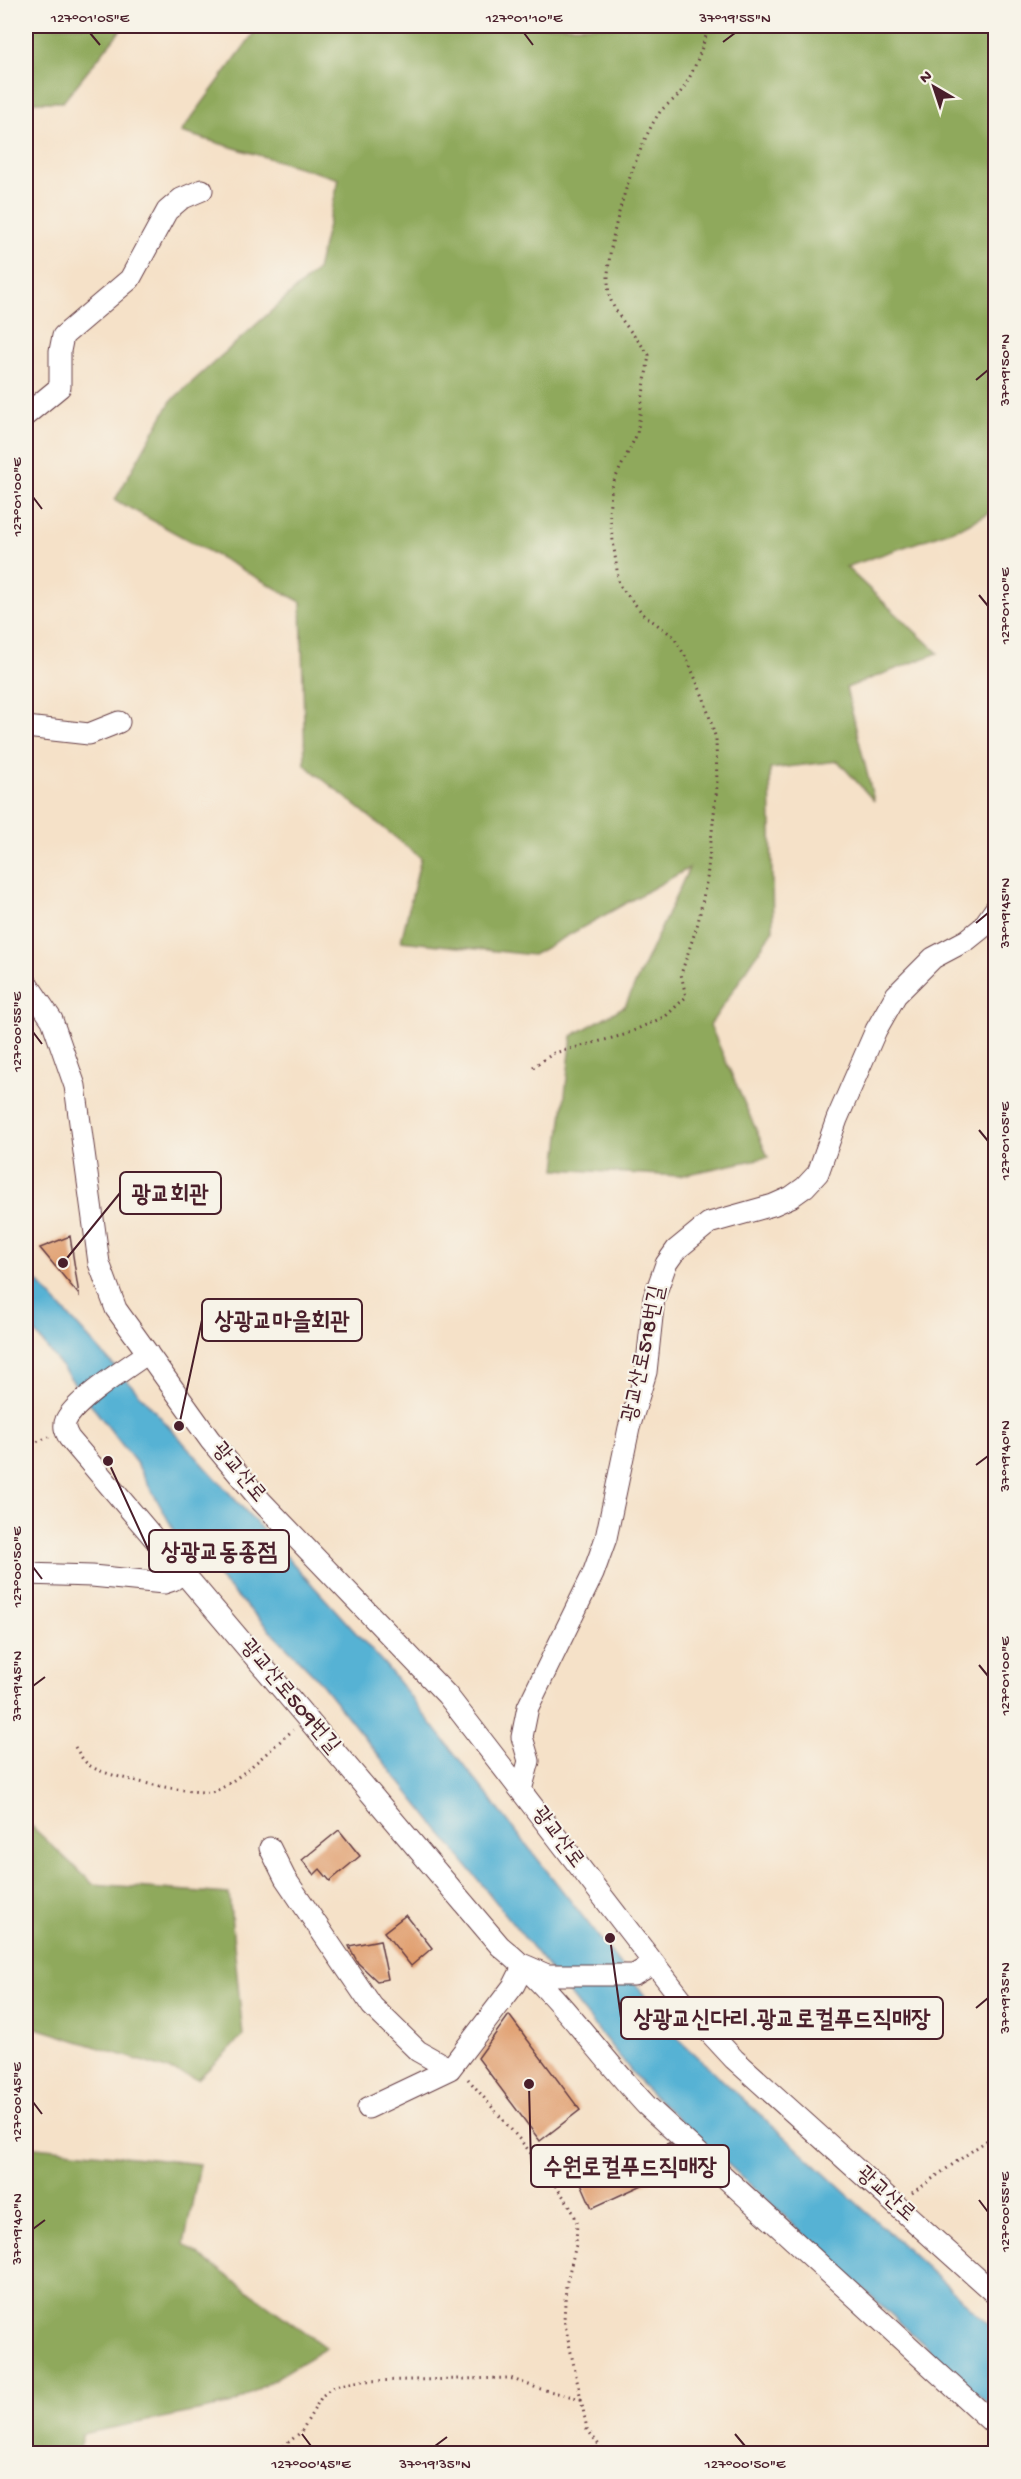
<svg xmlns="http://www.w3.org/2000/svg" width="1021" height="2479" font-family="'Gochi Hand','Poor Story',sans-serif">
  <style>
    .forest { fill: #8fa95b; stroke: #6c6443; stroke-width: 1.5 }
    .water { fill: #56b2d4; stroke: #506880; stroke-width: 1.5 }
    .building { fill: #e09d6d }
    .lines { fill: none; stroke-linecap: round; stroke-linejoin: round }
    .minor-casing { stroke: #643c43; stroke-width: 23 }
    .path { stroke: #643c43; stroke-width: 3; stroke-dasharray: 1.5 4.5; stroke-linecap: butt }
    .minor { stroke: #fff; stroke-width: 21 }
    .ticks { fill: none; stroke: #4a1f2b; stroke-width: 2 }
    .labels { text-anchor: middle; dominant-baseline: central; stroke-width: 4.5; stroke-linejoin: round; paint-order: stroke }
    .street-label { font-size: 22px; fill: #4a1f2b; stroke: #f7f3e8 }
    .leader { fill: none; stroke: #4a1f2b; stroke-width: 2 }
    .callout-dot { fill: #4a1f2b; stroke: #f7f3e8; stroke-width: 2 }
    .callout { fill: #f7f3e8; stroke: #4a1f2b; stroke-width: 2 }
    .callout-label { font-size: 24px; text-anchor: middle; font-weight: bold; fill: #4a1f2b }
    .neatline { fill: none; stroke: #4a1f2b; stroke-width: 2 }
    .ticks-label { font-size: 15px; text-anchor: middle; fill: #4a1f2b }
  </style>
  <rect width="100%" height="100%" fill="#f7f3e8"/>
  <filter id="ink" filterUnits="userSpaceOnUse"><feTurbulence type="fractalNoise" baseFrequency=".0167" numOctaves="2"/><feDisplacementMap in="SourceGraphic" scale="12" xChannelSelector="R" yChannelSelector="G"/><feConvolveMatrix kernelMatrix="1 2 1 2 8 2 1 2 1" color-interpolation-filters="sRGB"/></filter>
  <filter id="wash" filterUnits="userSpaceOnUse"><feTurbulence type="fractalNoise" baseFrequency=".008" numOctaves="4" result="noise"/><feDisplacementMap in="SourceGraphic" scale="24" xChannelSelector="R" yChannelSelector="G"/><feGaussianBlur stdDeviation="1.35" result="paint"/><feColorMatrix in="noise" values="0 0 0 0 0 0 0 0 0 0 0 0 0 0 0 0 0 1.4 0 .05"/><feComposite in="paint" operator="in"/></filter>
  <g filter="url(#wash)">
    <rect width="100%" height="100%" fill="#f5e1c8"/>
    <!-- forest -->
    <path class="forest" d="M26,26h98l-61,76h-37z
      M222,26h773v484l-33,17 -116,40 92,86 -92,35 28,113 -36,-40 -68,8 3,161 -63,95 58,132 -89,19 -123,-7 16,-133 53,-30 64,-138 -156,87 -132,-14 20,-83 -116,-93 -4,-163 -186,-102 56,-99 146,-131 22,-91 -158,-47 73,-99z
      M26,1821l67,63 136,10 14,142 -45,43 -171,-54 -1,54z
      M26,2146l174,18 -16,80 142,104 -93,56 -152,30 -1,19h-54z"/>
    <!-- water -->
    <path class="water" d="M26,1269l360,397 296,377 313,287v80l-352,-324 -327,-409 -140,-143 -39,-70 -111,-143z"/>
    <g id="blocks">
      <!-- building -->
      <path class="building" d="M70,1236l9,59 -39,-47z
        M339,1830l21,26 -30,25 -10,-12 -6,6 -12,-15z
        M406,1915l26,33 -21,18 -27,-34z
        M380,1940l8,39 -11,2 -19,-18 -9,-17z
        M509,2015l71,95 -40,31 -62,-83z
        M669,2143l13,12 4,10 -94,43 -11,-25z"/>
    </g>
  </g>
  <g filter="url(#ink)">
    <use href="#blocks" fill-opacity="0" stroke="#643c43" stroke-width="1.5"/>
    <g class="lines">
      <!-- minor casing -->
      <g class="minor-casing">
        <path id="minor" d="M26,415l34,-28v-36l3,-15 67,-57 37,-68 14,-12 21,-9
          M26,727l63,7 30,-12
          M26,982l26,38 23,66 24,177 17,46 94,131 51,61 186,194 250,324 37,40 262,236
          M148,1353c-21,15 -71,46 -82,67 -3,7 0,12 3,18l431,508c56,45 97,106 146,159l350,321
          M26,1574l66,2 72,7 9,-3 10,-8
          M521,1790l8,-29 -7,-24 6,-30 65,-133 13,-36 23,-110 17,-56 8,-74 12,-34 10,-14 33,-27 64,-18 18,-8 14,-10 13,-14 19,-54 39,-89 20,-35 37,-37 34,-18 15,-12 14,-20
          M270,1848l15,30 87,128 46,45 32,18
          M368,2108l82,-39 64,-84 10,-20 23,10h87l19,-11"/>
      </g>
      <!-- path -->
      <path class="path" d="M533,1067l21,-14 70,-18 42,-19 20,-19 -5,-23 17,-51 9,-45 10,-92 -1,-47 -12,-40 -17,-40 -14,-23 -29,-21 -25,-30 -10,-74 3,-26 25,-51 12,-79c-12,-17 -29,-34 -37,-52 -17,-36 24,-156 46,-188 5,-9 16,-14 22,-22 14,-19 22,-45 29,-67
        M26,1446l23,-9
        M75,1747c4,6 8,14 14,18 14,12 103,29 122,27 19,-3 65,-48 82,-62
        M912,2193l84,-59
        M581,2399l6,30 15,20 1,5
        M274,2454l27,-22 21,-36 12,-10 27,-5 149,-3 27,10 44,11 -17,-79 2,-35 10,-40 1,-24 -8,-17 -43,-57 -58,-68"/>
      <!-- minor -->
      <use href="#minor" class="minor"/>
    </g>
  </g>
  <!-- ticks -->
  <path class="ticks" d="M90,33l10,12M524,33l9,12M723,42l12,-9M976,380l12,-10M33,497l9,12M979,595l9,11M976,923l12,-10M33,1032l9,12M979,1130l9,11M976,1465l12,-9M33,1567l9,12M979,1665l9,11M33,1686l12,-9M976,2008l12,-10M33,2102l9,12M979,2200l9,12M33,2229l12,-9M302,2434l9,12M735,2434l10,12M435,2446l12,-9"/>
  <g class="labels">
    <!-- street labels -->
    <g class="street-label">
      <text transform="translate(645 1354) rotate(-78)">광교산로518번길</text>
      <text transform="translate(238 1473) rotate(50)">광교산로</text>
      <text transform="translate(289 1697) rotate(50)">광교산로509번길</text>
      <text transform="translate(557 1838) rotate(53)">광교산로</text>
      <text transform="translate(885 2195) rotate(42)">광교산로</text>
    </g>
  </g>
  <!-- callouts -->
  <path class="leader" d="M63 1263L120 1193M179 1426L202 1320M108 1461L149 1551M610 1938L621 2018M529 2084L531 2166"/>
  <g class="callout-dot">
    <circle cx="63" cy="1263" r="6"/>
    <circle cx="179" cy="1426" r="6"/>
    <circle cx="108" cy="1461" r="6"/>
    <circle cx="610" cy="1938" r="6"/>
    <circle cx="529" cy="2084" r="6"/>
  </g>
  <g class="callout">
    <rect x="120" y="1172" width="101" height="42" rx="6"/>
    <rect x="202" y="1299" width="160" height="42" rx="6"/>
    <rect x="149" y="1530" width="140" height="42" rx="6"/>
    <rect x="621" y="1997" width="322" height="42" rx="6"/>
    <rect x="531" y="2145" width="198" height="42" rx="6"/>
  </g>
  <g class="callout-label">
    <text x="170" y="1201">광교회관</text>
    <text x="282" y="1328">상광교마을회관</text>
    <text x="219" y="1559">상광교동종점</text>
    <text x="782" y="2026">상광교신다리.광교로컬푸드직매장</text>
    <text x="630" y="2174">수원로컬푸드직매장</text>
  </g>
  <!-- margin -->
  <rect width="1021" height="2479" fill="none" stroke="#f7f3e8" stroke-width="66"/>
  <!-- north arrow -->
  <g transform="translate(934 87) rotate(321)" stroke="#f7f3e8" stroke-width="4.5" paint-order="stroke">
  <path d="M0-4.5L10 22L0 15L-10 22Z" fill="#4a1f2b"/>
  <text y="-9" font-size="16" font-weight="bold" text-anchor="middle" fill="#4a1f2b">N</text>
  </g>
  <rect x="33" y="33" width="955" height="2413" class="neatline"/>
  <g class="ticks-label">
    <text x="90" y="22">127°01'05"E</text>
    <text x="524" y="22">127°01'10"E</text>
    <text x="735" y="22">37°19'55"N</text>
    <text transform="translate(1004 370) rotate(-90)" y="5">37°19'50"N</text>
    <text transform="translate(16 497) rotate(-90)" y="5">127°01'00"E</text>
    <text transform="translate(1004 606) rotate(-90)" y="5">127°01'10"E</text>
    <text transform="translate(1004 913) rotate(-90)" y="5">37°19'45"N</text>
    <text transform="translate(16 1032) rotate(-90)" y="5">127°00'55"E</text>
    <text transform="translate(1004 1141) rotate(-90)" y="5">127°01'05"E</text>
    <text transform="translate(1004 1456) rotate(-90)" y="5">37°19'40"N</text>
    <text transform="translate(16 1567) rotate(-90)" y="5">127°00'50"E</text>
    <text transform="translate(1004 1676) rotate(-90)" y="5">127°01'00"E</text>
    <text transform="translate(16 1686) rotate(-90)" y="5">37°19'45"N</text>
    <text transform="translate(1004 1998) rotate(-90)" y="5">37°19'35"N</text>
    <text transform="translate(16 2102) rotate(-90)" y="5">127°00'45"E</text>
    <text transform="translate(1004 2212) rotate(-90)" y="5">127°00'55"E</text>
    <text transform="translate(16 2229) rotate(-90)" y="5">37°19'40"N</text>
    <text x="311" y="2468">127°00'45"E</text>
    <text x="435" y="2468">37°19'35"N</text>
    <text x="745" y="2468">127°00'50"E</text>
  </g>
</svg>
